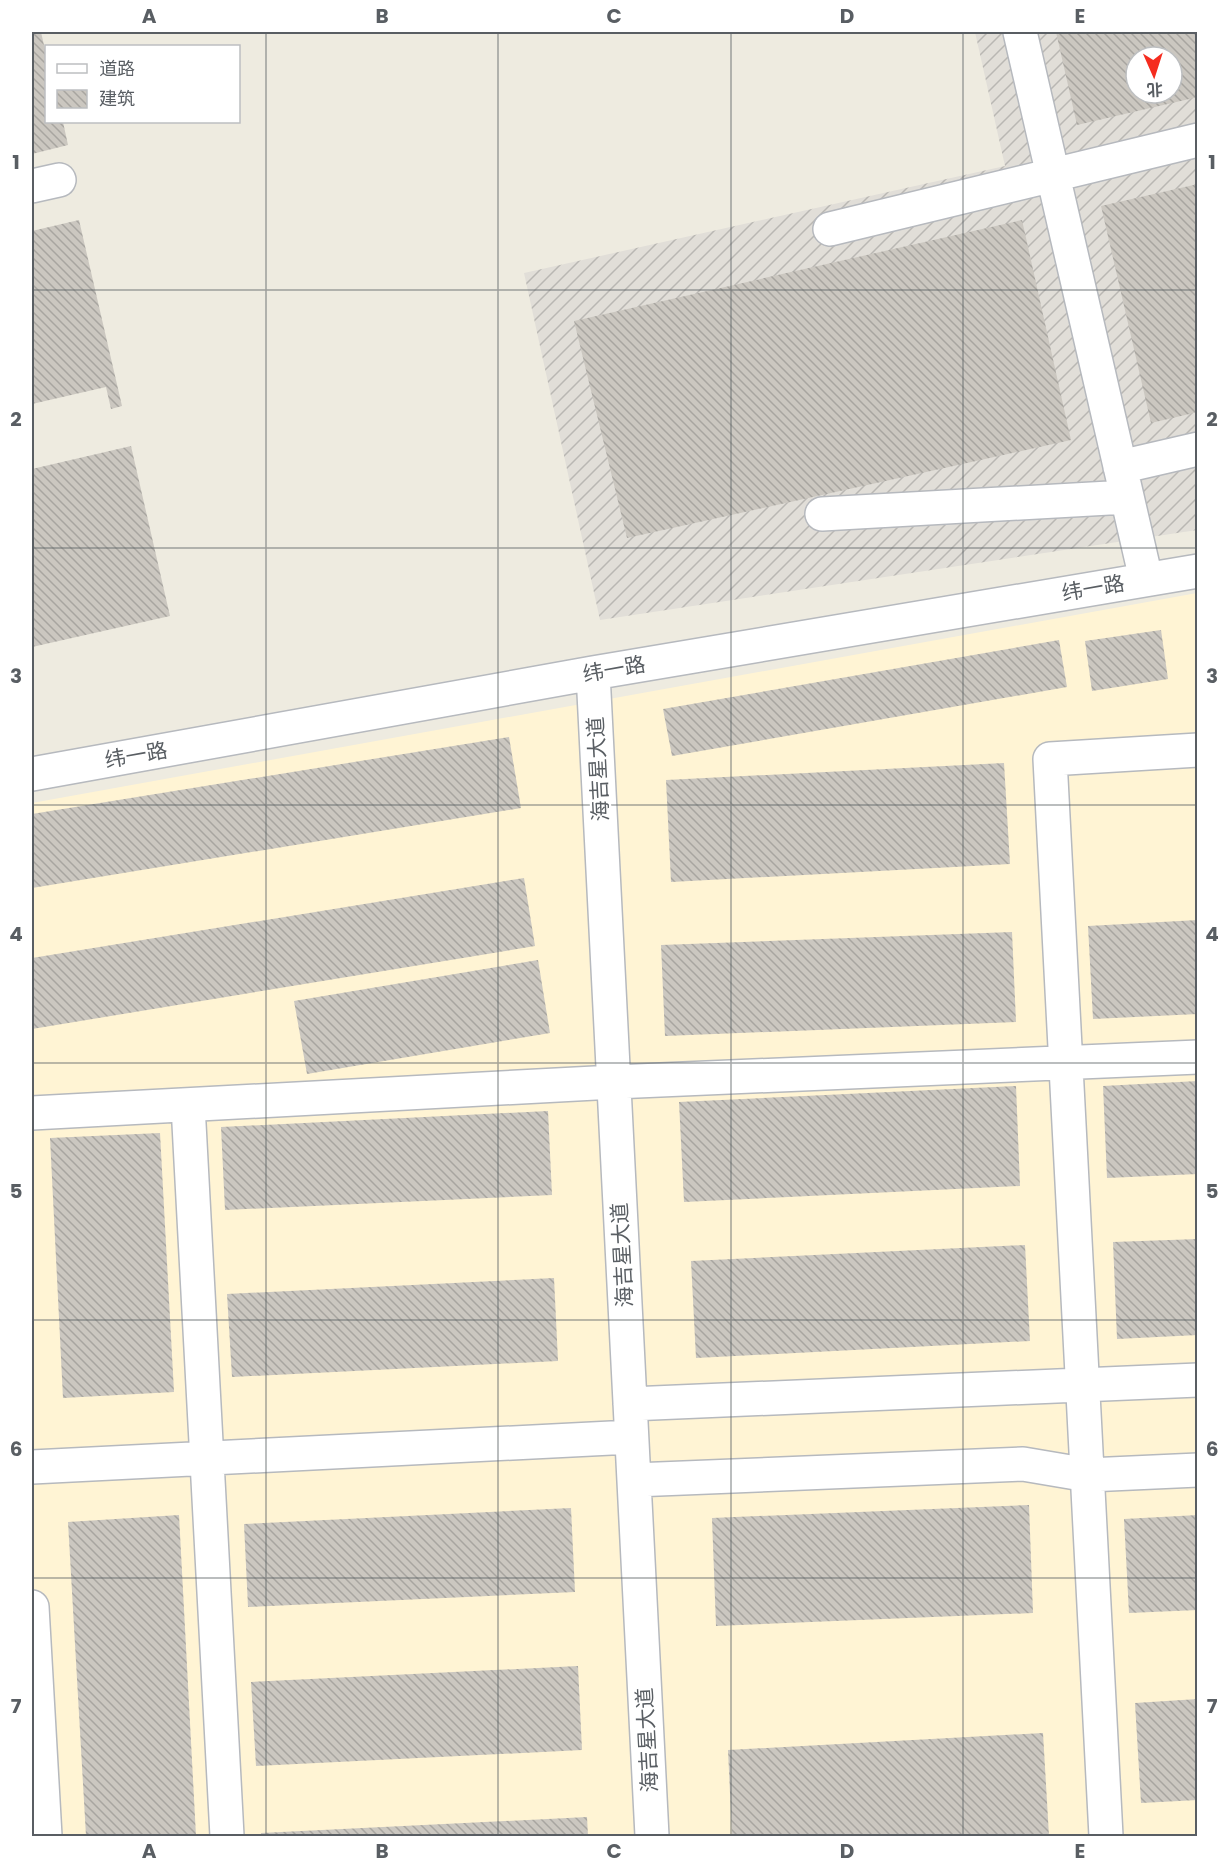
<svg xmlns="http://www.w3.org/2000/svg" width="1229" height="1868" font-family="Poppins,'Noto Sans SC',sans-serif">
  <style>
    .commercial { fill: #fff4d4 }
    .industrial { fill: url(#industrial-furrows); fill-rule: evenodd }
    .building { fill: url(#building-back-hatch); fill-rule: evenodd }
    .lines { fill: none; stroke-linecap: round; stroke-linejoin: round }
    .minor-casing { stroke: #b6b9be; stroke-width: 36 }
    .minor { stroke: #fff; stroke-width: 33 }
    .grid { fill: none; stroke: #595e63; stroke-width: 1.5; stroke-opacity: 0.55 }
    .labels { text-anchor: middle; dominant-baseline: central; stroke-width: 4.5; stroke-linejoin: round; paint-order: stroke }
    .street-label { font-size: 21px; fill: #595e63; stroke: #fff }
    .neatline { fill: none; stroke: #595e63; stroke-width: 2 }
    .grid-label { font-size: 20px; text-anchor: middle; font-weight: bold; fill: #595e63 }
  </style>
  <defs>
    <pattern id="industrial-furrows" width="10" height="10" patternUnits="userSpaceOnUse" patternTransform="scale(1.5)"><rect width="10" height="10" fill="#e1ded8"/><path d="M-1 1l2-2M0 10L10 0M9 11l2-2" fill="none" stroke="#b9b7b3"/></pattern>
    <pattern id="building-back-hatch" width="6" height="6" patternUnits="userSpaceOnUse" patternTransform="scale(1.5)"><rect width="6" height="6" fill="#cbc7c0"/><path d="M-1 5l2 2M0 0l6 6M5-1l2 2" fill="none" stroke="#a8a5a0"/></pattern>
  </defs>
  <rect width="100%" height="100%" fill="#eeebe0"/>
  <!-- commercial -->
  <path class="commercial" d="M1197,593v1243h-1165v-1033z"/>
  <!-- industrial -->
  <path class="industrial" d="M975,32h222v498l-597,90 -76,-347 481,-107zM1136,57h36v36h-36z"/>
  <!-- building -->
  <path class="building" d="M32,32h9l5,22v68h17l5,23 -36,9z
    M1056,32h142v65l-121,28zM1136,57h36v36h-36z
    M1198,184v228l-47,11 -50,-217z
    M79,220l43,186 -11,3 -5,-22 -74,17v-173z
    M1022,220l49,220 -444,98 -53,-217z
    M131,446l39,170 -138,31v-178z
    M1161,630l7,49 -76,12 -7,-50z
    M1059,640l8,47 -395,69 -9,-47z
    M509,737l12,71 -489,80v-74z
    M1004,763l6,101 -339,18 -5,-102z
    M524,878l11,68 -503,83v-71z
    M1198,920v94l-105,5 -5,-93z
    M1012,932l4,90 -351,14 -4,-91z
    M538,960l12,73 -243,41 -13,-73z
    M1198,1081v93l-91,4 -4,-92z
    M1016,1086l4,100 -336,16 -5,-100z
    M548,1111l4,84 -327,15 -4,-83z
    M160,1133l14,259 -111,6 -13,-260z
    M1198,1239v96l-81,4 -4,-97z
    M1025,1245l5,96 -334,17 -5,-97z
    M554,1278l4,83 -326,16 -5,-83z
    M1029,1505l4,108 -317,13 -4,-108z
    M571,1508l4,84 -327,15 -4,-83z
    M179,1515l17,321h-110l-18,-314z
    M1198,1515v95l-69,3 -5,-94z
    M578,1666l4,84 -326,16 -5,-84z
    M1198,1699v101l-57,3 -6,-100z
    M1043,1733l6,103h-317l-4,-86z
    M587,1817l1,19h-327v-3z"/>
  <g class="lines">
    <!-- minor casing -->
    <g class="minor-casing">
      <path id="minor" d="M1020,32l126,547
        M32,186l27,-6
        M830,229l368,-89
        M1120,467l78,-18
        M822,514l305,-17
        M593,673l59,1163
        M32,774l561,-101 605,-102
        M188,1105l39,731
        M32,1113l582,-31 584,-25
        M630,1404l568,-24
        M32,1467l599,-30
        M634,1480l389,-16 65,11 110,-5
        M32,1607l13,229
        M1106,1836l-56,-1077 148,-9"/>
    </g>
    <!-- minor -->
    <use href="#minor" class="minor"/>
  </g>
  <!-- grid -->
  <path class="grid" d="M266,32v1804M498,32v1804M731,32v1804M963,32v1804M32,290h1166M32,548h1166M32,805h1166M32,1063h1166M32,1320h1166M32,1578h1166"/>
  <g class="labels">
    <!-- street labels -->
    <g class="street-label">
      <text transform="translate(1093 588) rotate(-10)">纬一路</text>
      <text transform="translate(614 669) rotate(-10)">纬一路</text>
      <text transform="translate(136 755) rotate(-10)">纬一路</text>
      <text transform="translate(598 769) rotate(-93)">海吉星大道</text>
      <text transform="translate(622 1255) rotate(-93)">海吉星大道</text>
      <text transform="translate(647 1740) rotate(-93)">海吉星大道</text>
    </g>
  </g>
  <!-- border -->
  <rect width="1229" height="1868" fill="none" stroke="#ffffff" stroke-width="66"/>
  <!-- legend -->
  <rect x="45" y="45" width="195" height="78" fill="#ffffff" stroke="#bdbfc1" stroke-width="1.5"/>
  <rect x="57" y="64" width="30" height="9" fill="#ffffff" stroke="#bdbfc1" stroke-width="1.5"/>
  <text x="99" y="75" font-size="18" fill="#595e63">道路</text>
  <rect x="57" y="90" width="30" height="18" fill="url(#building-back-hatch)" stroke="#bdbfc1" stroke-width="1.5"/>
  <text x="99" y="105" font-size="18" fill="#595e63">建筑</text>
  <!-- north arrow -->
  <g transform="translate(1154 75) rotate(177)"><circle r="28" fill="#ffffff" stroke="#bdbfc1" stroke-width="1.5"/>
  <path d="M0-4.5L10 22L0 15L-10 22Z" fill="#f52c1f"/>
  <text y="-9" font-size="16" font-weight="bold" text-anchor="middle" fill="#595e63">北</text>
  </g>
  <rect x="33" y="33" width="1163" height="1802" class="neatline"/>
  <g class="grid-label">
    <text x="149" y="23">A</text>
    <text x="382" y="23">B</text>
    <text x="614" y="23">C</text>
    <text x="847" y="23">D</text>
    <text x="1080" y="23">E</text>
    <text x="16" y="169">1</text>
    <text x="1212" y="169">1</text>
    <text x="16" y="426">2</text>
    <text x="1212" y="426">2</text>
    <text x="16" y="683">3</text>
    <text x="1212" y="683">3</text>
    <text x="16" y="941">4</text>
    <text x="1212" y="941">4</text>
    <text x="16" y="1198">5</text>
    <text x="1212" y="1198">5</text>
    <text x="16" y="1456">6</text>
    <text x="1212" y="1456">6</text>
    <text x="16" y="1713">7</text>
    <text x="1212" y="1713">7</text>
    <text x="149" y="1858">A</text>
    <text x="382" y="1858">B</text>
    <text x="614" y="1858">C</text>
    <text x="847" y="1858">D</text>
    <text x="1080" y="1858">E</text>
  </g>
</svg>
